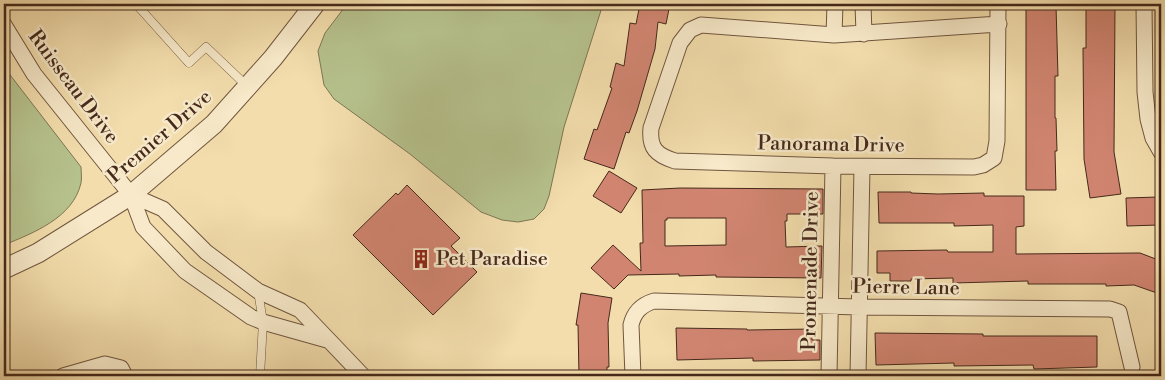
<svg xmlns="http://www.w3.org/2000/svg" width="1165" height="380" font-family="'Libre Bodoni',serif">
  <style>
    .green { fill: #b6c28d; stroke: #7e7654 }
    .building { fill: #d18571; stroke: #45291b; fill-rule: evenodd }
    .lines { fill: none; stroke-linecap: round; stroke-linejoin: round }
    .service-casing { stroke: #70563f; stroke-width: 9 }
    .minor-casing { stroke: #70563f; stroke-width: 17 }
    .tertiary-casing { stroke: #70563f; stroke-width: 21 }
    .service { stroke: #f7e9c9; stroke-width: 8 }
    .minor { stroke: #f7e9c9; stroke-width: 15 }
    .tertiary { stroke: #f7e9c9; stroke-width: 19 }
    .labels { text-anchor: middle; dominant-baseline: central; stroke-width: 5; stroke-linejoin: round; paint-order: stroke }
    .street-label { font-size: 20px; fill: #45291b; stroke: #f7e9c9 }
    .poi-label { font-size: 20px; fill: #45291b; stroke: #f7e9c9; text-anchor: start }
  </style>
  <rect width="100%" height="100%" fill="#f3ddac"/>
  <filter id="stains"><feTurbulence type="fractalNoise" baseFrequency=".004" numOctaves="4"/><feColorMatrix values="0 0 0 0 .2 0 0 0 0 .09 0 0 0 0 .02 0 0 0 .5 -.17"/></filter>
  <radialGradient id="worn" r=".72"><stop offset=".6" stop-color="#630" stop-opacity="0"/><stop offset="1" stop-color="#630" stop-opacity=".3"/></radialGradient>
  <!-- green -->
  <path class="green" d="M347,4h256l-39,123 -15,69 -5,13 -10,10 -16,3 -16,-2 -21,-8 -71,-58 -76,-55 -10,-14 -6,-34 7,-18z
    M4,67l77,100c0,5 1,11 0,16 -8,35 -48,50 -77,62z"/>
  <!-- building -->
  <path class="building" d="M640,4h30l-4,20 -8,-2 -3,27 -18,62 -8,22 -3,-1 -12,37 -30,-10 10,-30 3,1 15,-42 -2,-1 6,-24 8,3 6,-43 6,1z
    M1026,6h30l2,70h-3v42h1l1,33h-2l1,39h-30z
    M1115,6l-1,146 7,42 -31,4 -6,-39 -1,-111h3v-41z
    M609,171l28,17 -16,25 -28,-17z
    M407,185l53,53 -9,8 26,26 -44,43 -80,-80 43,-42 2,2z
    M680,188l143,1v25h-36v7h-2l1,26 36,-1 -1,32 -105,-1v-2l-37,1v-2l-51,1 -14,14 -23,-21 22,-23 28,26 -1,-28h3l-1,-53zM667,218h59v27l-61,1v-26h2z
    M878,192h33v1l27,1 46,-1v3h40v30l-8,1v27l124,-1 21,8v21l-4,11 -23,-8 -28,1v-2h-78v-3l-75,2v-5l-42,1v2h-21v-8h-13v-22l70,-1 1,2h45v-27l-39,1v-3h-75z
    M1158,197l1,28 -32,1 -1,-28z
    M581,293l31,5 -4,25 1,44h-2v9h-28l-1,-51h-2z
    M676,328l71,1v1l65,-1v11h8v20l-67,1v-3l-76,2z
    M875,333l108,1v2h114v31l-63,2 -1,-4 -79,1v-3l-78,2z"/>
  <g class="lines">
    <!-- service casing -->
    <g class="service-casing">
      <path id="service" d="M136,4l53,59 17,-16 42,40
        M258,291l5,31 -3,54"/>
    </g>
    <!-- minor casing -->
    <g class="minor-casing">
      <path id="minor" d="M863,4l1,30
        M998,4l-1,137 -3,17 -11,7 -9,2 -141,-1 -158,-5c-19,-6 -26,-13 -24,-33l29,-85 10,-13 11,-5 133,10 165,-11
        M1144,4l1,88 3,27 5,19 8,14
        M4,25l30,49 97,121 12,32 42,44 66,46 12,5 64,18
        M834,35l1,-31
        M131,195l32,14 43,43 52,39 42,19 63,66
        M63,376l42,-12 16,4 4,8
        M633,376l-2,-51c3,-13 10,-20 23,-24l205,6 251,2 9,3 13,55
        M829,376l4,-210
        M858,376l4,-209"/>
    </g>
    <!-- tertiary casing -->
    <g class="tertiary-casing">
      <path id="tertiary" d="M4,269l34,-16 93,-58 83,-71 59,-66 42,-54"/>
    </g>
    <!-- service -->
    <use href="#service" class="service"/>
    <!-- minor -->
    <use href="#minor" class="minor"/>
    <!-- tertiary -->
    <use href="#tertiary" class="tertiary"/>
  </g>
  <!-- icons -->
  <defs>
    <g id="building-bare" transform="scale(1.5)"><path d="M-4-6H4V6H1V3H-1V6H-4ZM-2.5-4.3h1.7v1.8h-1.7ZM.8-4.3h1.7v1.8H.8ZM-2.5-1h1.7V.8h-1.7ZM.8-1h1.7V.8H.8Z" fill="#8f2418" stroke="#f7e9c9" stroke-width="2.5" paint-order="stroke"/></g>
  </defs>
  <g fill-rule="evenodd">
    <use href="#building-bare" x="421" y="259"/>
  </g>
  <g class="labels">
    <!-- street labels -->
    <g class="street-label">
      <text transform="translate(73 87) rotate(53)">Ruisseau Drive</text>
      <text transform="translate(160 137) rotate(-41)">Premier Drive</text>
      <text transform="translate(831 145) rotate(1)">Panorama Drive</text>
      <text transform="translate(811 271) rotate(-89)">Promenade Drive</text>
      <text transform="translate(906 288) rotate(1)">Pierre Lane</text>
    </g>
    <!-- poi labels -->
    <g class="poi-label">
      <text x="436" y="259">Pet Paradise</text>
    </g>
  </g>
  <!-- margin -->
  <rect width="1165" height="380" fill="none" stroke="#f3ddac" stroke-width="20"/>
  <rect x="5" y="5" width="1155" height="370" fill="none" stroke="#45291b" stroke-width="2.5"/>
  <rect x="10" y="10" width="1145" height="360" fill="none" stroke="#45291b"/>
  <rect width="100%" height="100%" filter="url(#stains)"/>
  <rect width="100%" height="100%" fill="url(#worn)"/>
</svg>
